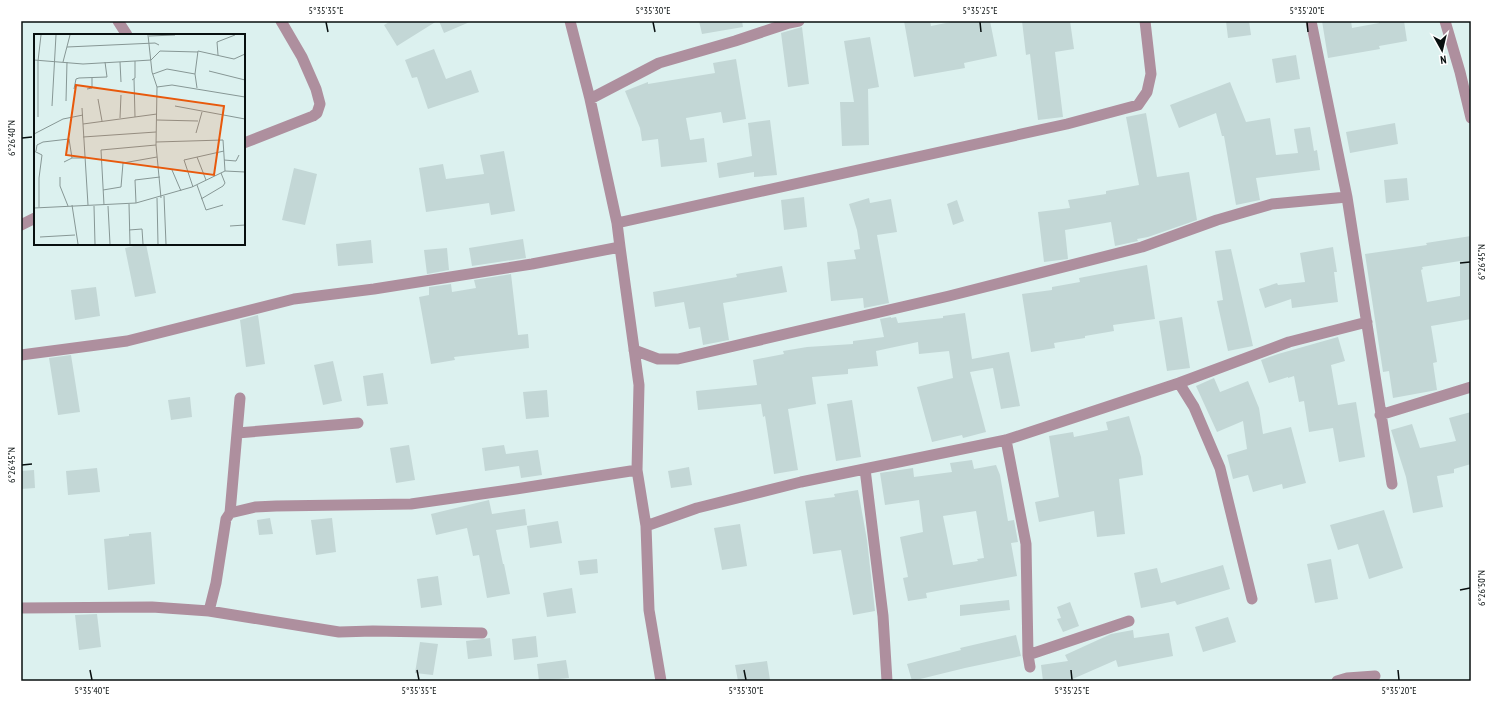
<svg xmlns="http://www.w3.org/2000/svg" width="1492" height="702" font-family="'PT Sans Narrow',sans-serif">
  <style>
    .building { fill: #c3d7d6; fill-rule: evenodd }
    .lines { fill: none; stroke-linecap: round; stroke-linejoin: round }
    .minor { stroke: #ae8f9e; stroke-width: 11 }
    .ticks { fill: none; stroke: #080f0f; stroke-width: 1.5 }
    .inset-road { fill: none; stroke: #879795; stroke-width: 1 }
    .view { fill: #e8590c; fill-opacity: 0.15; stroke: #e8590c; stroke-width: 2 }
    .inset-edge { fill: none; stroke: #080f0f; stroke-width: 2 }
    .neatline { fill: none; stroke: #080f0f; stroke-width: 1.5 }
    .ticks-label { font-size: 10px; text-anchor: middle; fill: #080f0f }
  </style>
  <rect width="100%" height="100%" fill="#dcf1ef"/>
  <!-- building -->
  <path class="building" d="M391,21h46l-40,25 -13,-21z
    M439,21h33l-28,12z
    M699,21h43l1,6 -41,7z
    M904,21h26l1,5 25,-5h34l7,35 -33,7 1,5 -51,9z
    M1022,21h48l4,28 -19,3 8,65 -25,3 -8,-66 -4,1z
    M1226,21h23l2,14 -23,3z
    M1322,21h29l1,7 27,-5v-2h25l3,20 -28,5 1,3 -52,9z
    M802,27l7,57 -21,3 -7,-54z
    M870,37l9,50 -11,2 1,56 -27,1 -2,-44h14l-10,-61z
    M434,49l12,30 25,-9 8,22 -51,17 -11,-32 -5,1 -7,-18z
    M1296,55l4,24 -24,4 -4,-24z
    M736,59l10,60 -23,4 -2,-11 -35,6 4,22 14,-2 3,24 -46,5 -3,-28 -16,2 -2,-13 -15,-37 23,-9v2l67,-11 -2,-10z
    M1230,82l16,40 24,-4 6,37 22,-2 -4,-24 16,-2 4,24 3,-1 3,20 -64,8 4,22 -24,5 -12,-69h-2l-6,-23 -37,15 -9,-23z
    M1146,113l11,64 32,-5 8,48 -49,17 -11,2 1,2 -23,5 -4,-24 -46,8 3,29 -24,3 -6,-50 32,-4 -2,-8 38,-6v-3l33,-6 -13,-68z
    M770,120l7,55 -23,2v-5l-35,6 -2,-15 35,-7 -4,-33z
    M1395,123l3,21 -48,9 -4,-21z
    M504,151l11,60 -24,4 -2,-12 -63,9 -7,-44 24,-4 3,15 38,-5 -4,-19z
    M294,168l23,6 -12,51 -23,-5z
    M1407,178l2,22 -23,3 -2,-23z
    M804,197l3,30 -23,3 -3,-30z
    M869,198l1,5 21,-4 6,33 -20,3 12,68 -25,5 -1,-10 -32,3 -4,-39 29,-3 -2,-9 6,-1 -3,-19 -8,-26z
    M957,200l7,21 -11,4 -6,-21z
    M1471,236v83l-40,7 6,36 -4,1 4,27 -44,8 -4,-27 -6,1 -18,-118 62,-9 -1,-2zM1460,261v35l-33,6 -6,-32 2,-1 -1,-2z
    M523,239l3,19 -54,8 -3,-18z
    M371,240l2,23 -35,3 -2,-22z
    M142,244h4l10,49 -21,4 -10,-49z
    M1333,247l4,25h-3l4,30 -46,6 -1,-9 -26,9 -6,-19 18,-6 1,2 27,-3 -5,-29z
    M447,248l2,22 -22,4 -3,-24z
    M1231,249l22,97 -25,5 -11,-50 6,-1 -8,-49z
    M1147,265l8,54 -42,6 1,6 -29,5v2l-31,5 1,5 -24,4 -9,-58 30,-4v-3l28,-5 -1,-4z
    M782,266l5,26 -64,11 6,37 -26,5 -3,-18 -11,2 -5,-27 -29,5 -2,-15 84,-15 -1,-3z
    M511,274l7,61 10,-1 1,14 -75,9 1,3 -24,4 -12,-67 10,-2v-8l22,-3 1,8 24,-4 -2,-8z
    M96,287l4,29 -25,4 -4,-30z
    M965,313l7,46 37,-7 11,54 -19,3 -8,-41 -23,4 16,60 -23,6 -1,-3 -30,7 -15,-55 36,-9 -4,-27 -30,3 -1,-12 -42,9 2,15 -30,3v5l-36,3 4,27 -28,5 10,61 -24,4 -9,-58 -2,1 -2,-13 -63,6 -2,-19 61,-6 -4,-25 31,-6 -1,-3 24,-4 46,-3v-3l31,-4 -4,-18 11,-2v1l5,-1 2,6 45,-5v-2z
    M258,315l7,49 -19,3 -6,-47z
    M1182,317l8,51 -23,3 -8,-50z
    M1338,337l7,24 -14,4 7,40 18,-3 9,55 -26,5 -6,-34 -24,4 -5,-31 -5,1 -5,-26 -6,2v-1l-19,6 -8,-23 17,-6z
    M71,355l9,57 -22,3 -9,-57z
    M333,361l9,40 -19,4 -9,-40z
    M383,373l5,31 -21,2 -4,-30z
    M1214,378l6,14 28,-11 11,27 4,26 28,-7 15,56 -23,6 -1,-5 -29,8 -5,-17 -15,4 -6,-24 20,-6 -4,-28 -26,11 -21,-46z
    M547,390l2,27 -23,2 -3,-27z
    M190,397l2,20 -21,3 -3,-20z
    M852,400l9,57 -25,4 -9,-57z
    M1471,412v52l-17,5v4l-17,3 6,31 -30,6 -7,-36 -15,-47 21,-6 8,24 36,-7 -7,-23z
    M1129,416l12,41 2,18 -24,4 6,55 -28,3 -3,-26 -55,11 -4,-20 24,-5 -10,-61 24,-4 1,5 34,-7 -2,-8z
    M409,445l6,35 -19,3 -6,-35z
    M504,445l2,9 32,-4 4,25 -21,3 -2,-12 -34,5 -3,-23z
    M972,460l2,9 22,-4 4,10 8,46 6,-1 4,22 -7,1 6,33 -91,17 1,5 -19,3 -5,-23 5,-1 -8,-40 23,-5 -4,-32 -34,5 -5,-32 33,-5 1,9 38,-5 -2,-9zM976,511l8,47 -7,1 1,2 -25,4 -10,-49z
    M689,467l3,18 -21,3 -3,-17z
    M97,468l3,24 -32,3 -2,-24z
    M34,470l1,18 -14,1v-18z
    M858,490l9,50 8,71 -22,4 -12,-65 -28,4 -8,-53 30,-4 -1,-3z
    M489,500l3,14 33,-5 2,16 -31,5 7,34h1l6,30 -23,4 -8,-43 -6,1 -6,-28 -31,7 -5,-21z
    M1384,510l19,58 -34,11 -11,-35 -20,6 -8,-25z
    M270,518l3,16 -14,1 -2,-15z
    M332,518l4,34 -20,3 -5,-35z
    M558,521l4,22 -32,5 -3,-22z
    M740,524l7,42 -25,4 -8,-42z
    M151,532l4,52 -47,6 -4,-51 25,-3v-2z
    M597,559l1,14 -18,2 -2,-14z
    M1331,559l7,40 -23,4 -8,-39z
    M1223,565l7,24 -53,16 -2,-4 -34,7 -7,-35 23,-5 4,15z
    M438,576l4,29 -21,3 -4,-29z
    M572,588l4,25 -29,4 -4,-24z
    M1009,600l1,10 -50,6v-11z
    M1070,602l9,24 -16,6 -6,-13 4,-1 -4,-11z
    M97,614l4,33 -22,3 -4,-35z
    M1228,617l8,25 -33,10 -8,-25z
    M1133,630l1,8 35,-5 4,23 -55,11 -2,-7 -48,21h-25l-2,-16 27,-4 -3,-6 46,-21z
    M1016,635l5,21 -56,12 -53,13 -5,-17 54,-14 -1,-2z
    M536,636l2,21 -24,3 -2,-21z
    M490,638l2,18 -24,3 -2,-18z
    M420,642l18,2 -5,31 -18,-2z
    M566,660l3,18 -30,3 -2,-17z
    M767,661l3,19 -32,1 -3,-16z"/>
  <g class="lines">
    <!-- minor -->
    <path class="minor" d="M118,21l9,14
      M570,21l20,78 27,124 3,24 19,138 -2,85 9,56 3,84 12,71
      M1311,21l36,176 45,287
      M1445,21l15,51 11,46
      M590,99l69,-36 76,-22 54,-18 10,-2
      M244,143l69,-27 4,-3 3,-9 -4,-15 -14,-32 -21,-36
      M617,223l450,-99 71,-19 9,-13 4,-18 -6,-53
      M21,225l14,-7
      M634,350l24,9h20l271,-63 193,-49 75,-27 55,-16 75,-7
      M21,355l106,-14 167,-42 80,-10 158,-25 88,-17
      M1179,383l15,24 26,61 32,131
      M1380,415l91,-28
      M237,433l121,-10
      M1006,440l20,104 2,111 2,12
      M865,469l18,147 4,65
      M230,513l25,-6 21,-1 135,-2 105,-15 121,-19
      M646,526l51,-18 104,-26 205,-42 173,-57 110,-41 78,-20
      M21,608l131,-1 57,4 130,21 34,-1 109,2
      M209,611l7,-28 10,-64 4,-6 10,-115
      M1028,655l101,-34
      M1337,681l10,-3 28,-2"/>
  </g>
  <!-- ticks -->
  <path class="ticks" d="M326,22l2,10M653,22l2,10M980,22l1,10M1307,22l1,10M22,138l10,-1M1460,263l10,-1M22,465l10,-1M1460,590l10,-2M90,670l2,10M417,670l2,10M744,670l2,10M1071,670l1,10M1398,670l1,10"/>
  <!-- overview -->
  <g transform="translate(34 34)">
    <rect width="211" height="211" fill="#dcf1ef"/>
    <path class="inset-road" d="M114,1l4,37 5,15 -1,58 5,53M115,2l26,-1M33,13l88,-4 4,2M184,21l-1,-13 18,-7M0,26l49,4 52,-3 16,-1 9,-9 38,1M4,27v56M4,27l3,-26M29,28l7,-27M86,28l1,20M175,37l36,9M119,40l14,-5 28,5M100,45l1,38M98,46l3,-2v-17M123,53l15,-2 73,12M163,54l-2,-14 3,-23 36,8 11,-5M40,55l2,-10 3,-1 28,-1 -2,-15M53,55l5,-1v-10M64,65l4,22M32,67l1,-39M18,72l4,-71M141,72l70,13M48,74l6,97M86,84l1,-23M123,86l41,1M49,90l74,-10M162,99l6,-21M0,100l29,-15 20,-4M49,103l73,-5M122,108l67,-2 2,31M0,117l8,4 -3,23v29M2,117l1,-6 6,-3 26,-3 3,19M163,123l9,23M190,126l12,1 3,-6M30,128l8,-4h12M138,136l9,21M26,143v9l8,20M163,151l9,25 17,-5M159,153l-9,-27 40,-9M69,156l18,-3 2,-24 34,-6M130,162l2,48M123,164l1,46M167,165l22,-13 2,-3 -4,-10M102,169l-1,-23 25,-3M95,170l1,40M38,171l6,39M70,171l-3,-55 55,-5M60,172l1,38M74,172l2,38M0,174l102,-5 56,-16 33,-16 20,1M196,192l15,-1M95,196l13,-1 1,15M6,203l35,-2"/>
    <path class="view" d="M42,51l148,21 -10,69 -148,-20z"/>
    <rect width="211" height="211" class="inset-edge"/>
  </g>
  <!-- border -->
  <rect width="1492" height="702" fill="none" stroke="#ffffff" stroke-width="44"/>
  <!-- north arrow -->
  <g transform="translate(1442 50) rotate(172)" stroke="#ffffff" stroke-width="3" paint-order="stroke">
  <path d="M0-3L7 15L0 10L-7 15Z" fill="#080f0f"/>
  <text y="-6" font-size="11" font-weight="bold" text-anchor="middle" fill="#080f0f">N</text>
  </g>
  <rect x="22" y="22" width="1448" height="658" class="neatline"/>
  <g class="ticks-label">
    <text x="326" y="14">5°35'35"E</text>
    <text x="653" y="14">5°35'30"E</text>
    <text x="980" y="14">5°35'25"E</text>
    <text x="1307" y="14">5°35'20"E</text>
    <text transform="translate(11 138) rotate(-90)" y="4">6°26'40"N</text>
    <text transform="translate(1481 262) rotate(-90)" y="4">6°26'45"N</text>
    <text transform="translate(11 465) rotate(-90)" y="4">6°26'45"N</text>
    <text transform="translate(1481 588) rotate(-90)" y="4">6°26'50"N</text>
    <text x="92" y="694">5°35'40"E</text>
    <text x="419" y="694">5°35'35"E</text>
    <text x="746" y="694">5°35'30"E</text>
    <text x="1072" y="694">5°35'25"E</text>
    <text x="1399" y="694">5°35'20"E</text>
  </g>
</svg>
